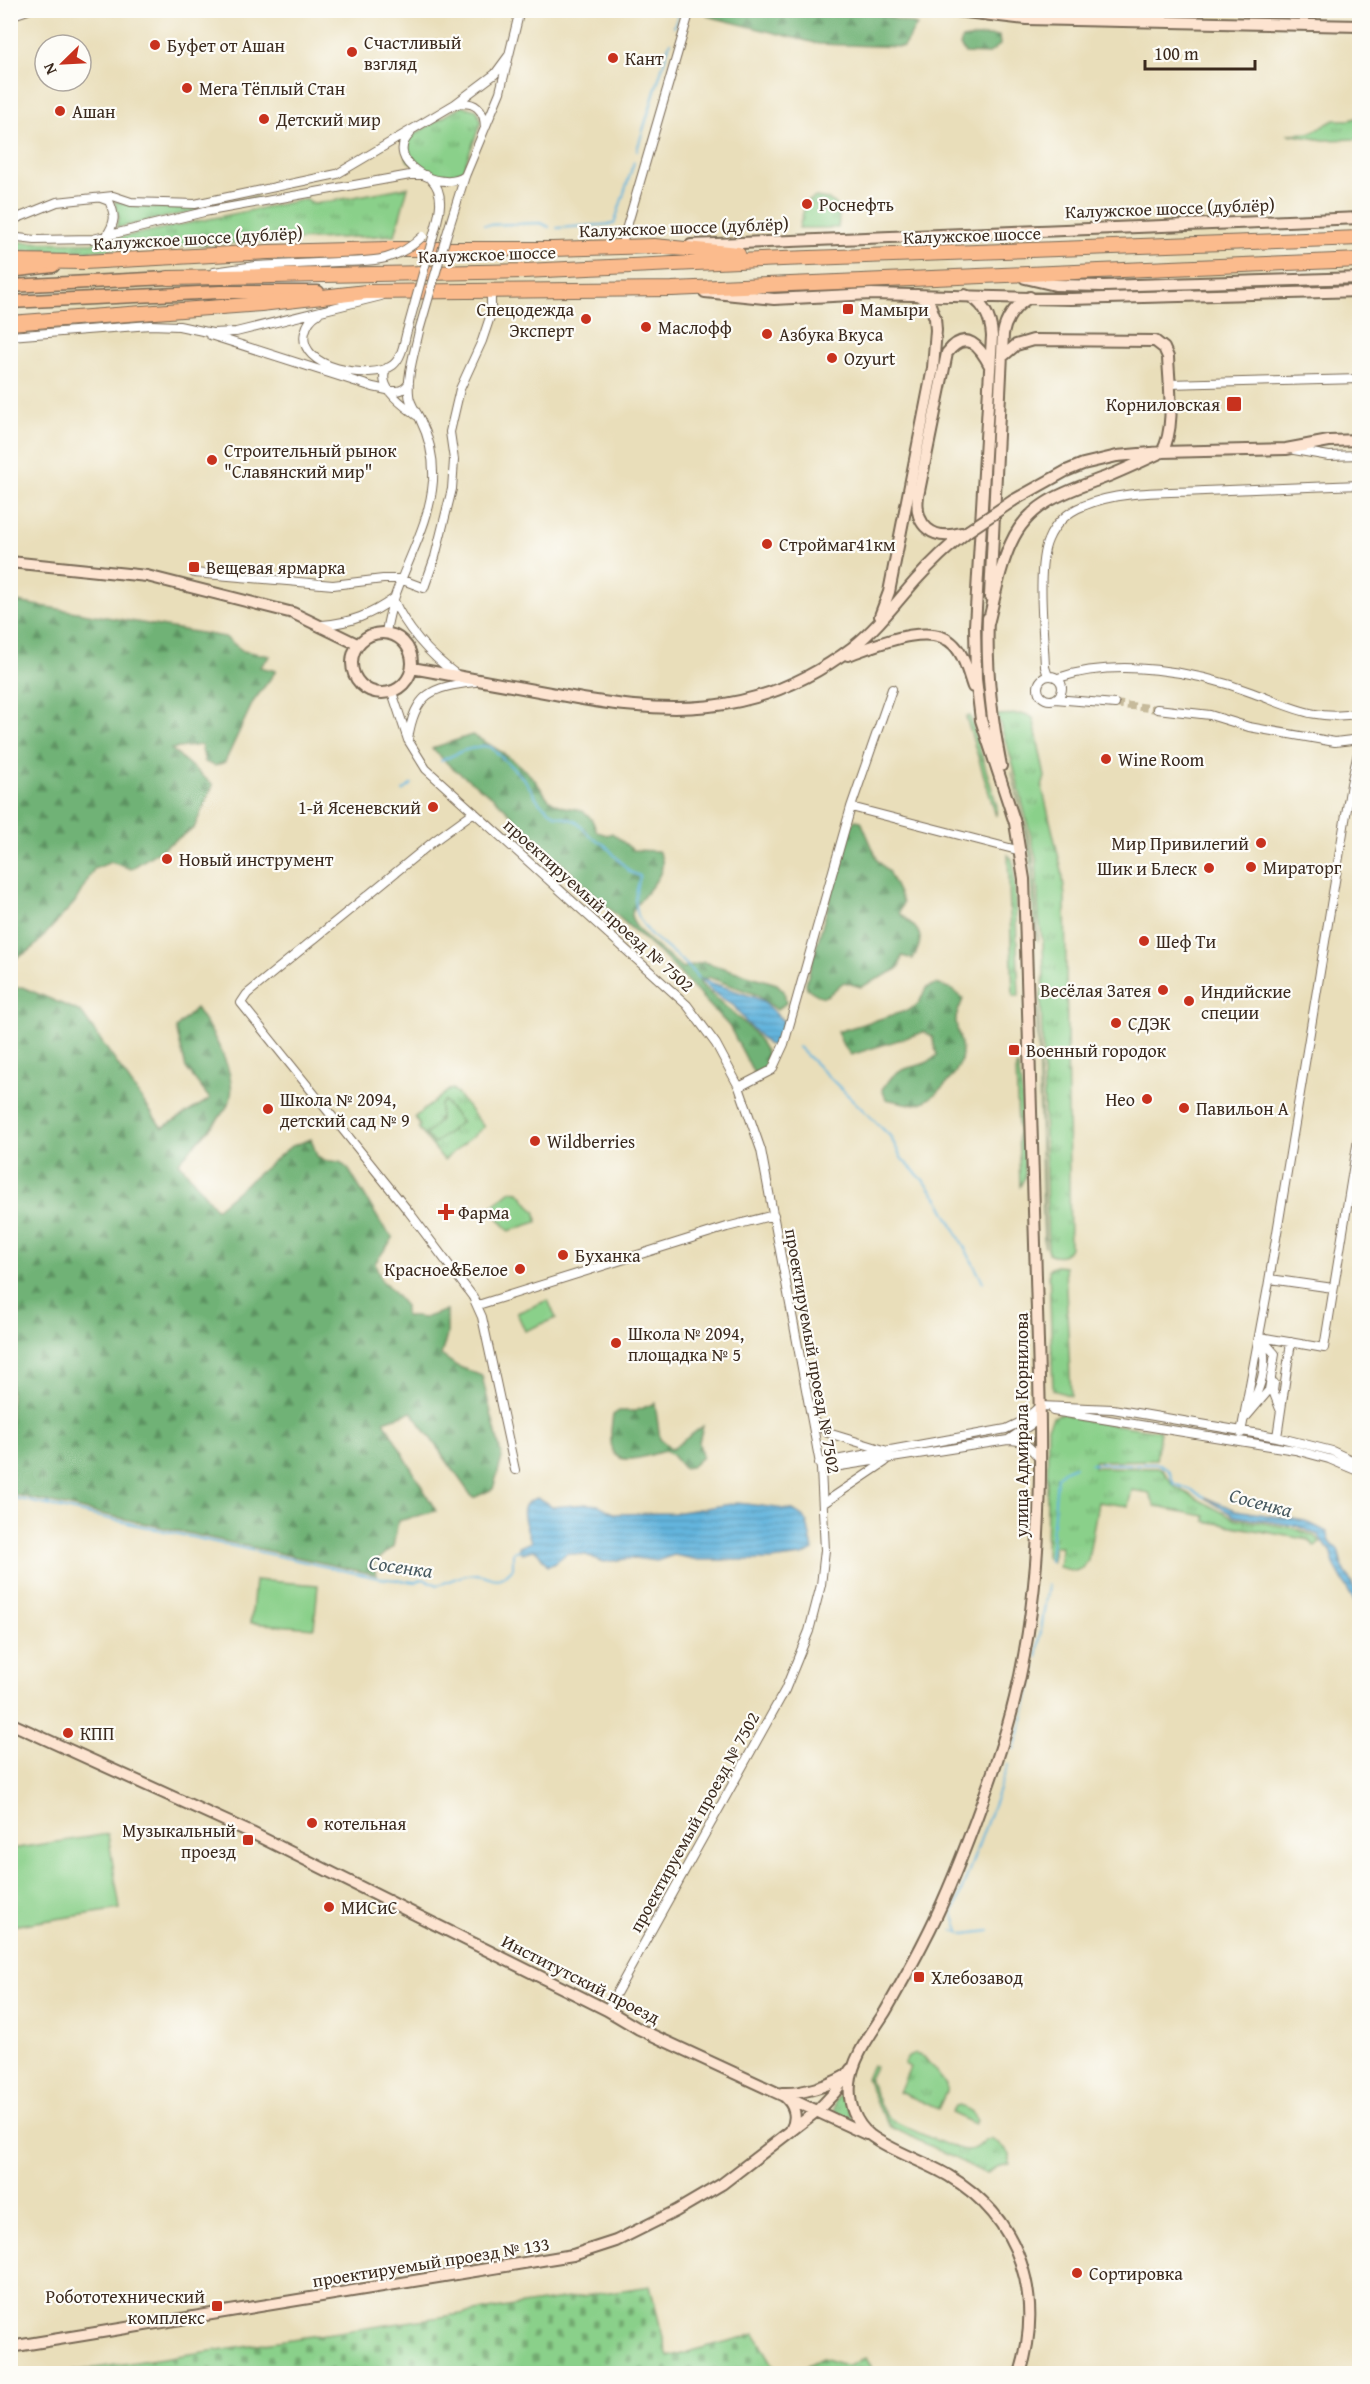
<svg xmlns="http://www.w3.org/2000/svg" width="1370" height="2384" font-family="'Gentium Book Plus',serif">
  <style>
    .grass { fill: url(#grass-tufts); stroke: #627d54; stroke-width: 1.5; fill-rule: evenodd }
    .forest { fill: url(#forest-firs); stroke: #556e4a; stroke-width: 1.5 }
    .cemetery { fill: url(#cemetery-stones); stroke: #627d54; stroke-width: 1.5 }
    .green { fill: #8ad08a; stroke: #627d54; stroke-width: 1.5 }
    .water { fill: url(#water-rules); stroke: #4f707e; stroke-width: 1.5 }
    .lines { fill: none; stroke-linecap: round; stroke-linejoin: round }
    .stream { stroke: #63b5de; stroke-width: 2 }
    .street-tunnel { stroke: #c6ba9b; stroke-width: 8; stroke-dasharray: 8 4; stroke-linecap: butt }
    .street-casing { stroke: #786955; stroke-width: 10 }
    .secondary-casing { stroke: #786955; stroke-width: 14 }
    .primary-casing { stroke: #786955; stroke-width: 15 }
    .highway-casing { stroke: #786955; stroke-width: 16 }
    .street { stroke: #fff; stroke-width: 8 }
    .secondary { stroke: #fde4d1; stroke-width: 10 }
    .primary { stroke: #fbbb8d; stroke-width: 12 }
    .highway { stroke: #fbbb8d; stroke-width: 14 }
    .street-bridge-casing { stroke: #786955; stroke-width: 10; stroke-linecap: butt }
    .secondary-bridge-casing { stroke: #786955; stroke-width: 14; stroke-linecap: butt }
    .street-bridge { stroke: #fff; stroke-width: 8 }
    .secondary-bridge { stroke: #fde4d1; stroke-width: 10 }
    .poi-dot { fill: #c8321e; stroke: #fdfcf7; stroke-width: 2 }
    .labels { text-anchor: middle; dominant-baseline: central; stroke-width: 4.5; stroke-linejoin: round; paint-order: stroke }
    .poi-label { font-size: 18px; fill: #3b2a1e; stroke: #fdfcf7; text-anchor: start }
    .street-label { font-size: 18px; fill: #3b2a1e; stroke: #fdfcf7 }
    .water-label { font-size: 20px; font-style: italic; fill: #495b61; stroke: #fdfcf7 }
  </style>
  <defs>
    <pattern id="grass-tufts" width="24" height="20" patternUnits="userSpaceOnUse" patternTransform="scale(1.5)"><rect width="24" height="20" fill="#8ad08a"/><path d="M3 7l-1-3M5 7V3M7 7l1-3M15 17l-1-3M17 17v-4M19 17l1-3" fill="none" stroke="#72a970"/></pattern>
    <pattern id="forest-firs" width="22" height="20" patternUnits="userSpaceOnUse" patternTransform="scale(1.5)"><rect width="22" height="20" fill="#6fb276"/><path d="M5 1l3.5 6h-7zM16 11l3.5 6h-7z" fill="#5c9160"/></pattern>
    <pattern id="cemetery-stones" width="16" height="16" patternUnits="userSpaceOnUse" patternTransform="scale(1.5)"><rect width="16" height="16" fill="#8ad08a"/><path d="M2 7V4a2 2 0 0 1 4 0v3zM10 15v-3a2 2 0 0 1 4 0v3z" fill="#72a970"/></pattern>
    <pattern id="water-rules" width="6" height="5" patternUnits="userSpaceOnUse" patternTransform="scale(1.5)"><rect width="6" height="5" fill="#63b5de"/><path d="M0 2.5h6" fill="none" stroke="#5393b3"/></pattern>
  </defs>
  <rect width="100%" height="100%" fill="#fdfcf7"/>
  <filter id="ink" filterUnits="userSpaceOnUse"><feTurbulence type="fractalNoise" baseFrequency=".0167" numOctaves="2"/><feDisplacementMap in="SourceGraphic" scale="12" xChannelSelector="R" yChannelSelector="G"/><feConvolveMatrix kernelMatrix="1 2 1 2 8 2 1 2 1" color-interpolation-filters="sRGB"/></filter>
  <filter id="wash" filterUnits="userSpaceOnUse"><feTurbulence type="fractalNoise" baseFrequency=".008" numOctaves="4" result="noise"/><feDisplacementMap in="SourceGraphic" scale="24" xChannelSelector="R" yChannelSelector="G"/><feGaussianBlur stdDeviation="1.35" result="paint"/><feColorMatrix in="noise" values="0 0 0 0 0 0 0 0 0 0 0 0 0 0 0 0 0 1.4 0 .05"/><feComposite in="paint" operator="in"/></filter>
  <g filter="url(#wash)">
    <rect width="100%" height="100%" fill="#e9deba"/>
    <!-- grass -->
    <path class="grass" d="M462,106l15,4 4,12 -18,48 -5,5 -19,2 -31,-16 -3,-7 3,-16z
      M1359,117v22l-35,1 -37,-6 23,-1 24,-13h16z
      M408,187l-13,48 -316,16 -68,-1 -1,-8 83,1 213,-44 9,5z
      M256,197l-1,1 -139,30 3,-10 -5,-17c53,13 90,5 142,-4z
      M816,197c22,3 25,8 22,31h-39l7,-26z
      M1025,714l8,4 1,4 11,55 -3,10 20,84 3,26 5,350c-3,10 -14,10 -22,6l-7,-257 3,-19 -1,-34 -4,-23 -3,-62 -23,-94 -16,-49z
      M970,716l27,90 -1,10 -30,-99z
      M1012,772l21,86 5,83 -4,-21 -3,-61z
      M1008,855l4,4 2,8 5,129h-6z
      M1037,1009h1l7,239 -1,-6z
      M1018,1066l4,26 3,85 -5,9 -4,-119z
      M453,1089l31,38 -40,33 -26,-32 2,-2 -5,-9 34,-27zM441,1113l20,9 -35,13 11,-11z
      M1056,1266l9,1 6,129 -18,-6 -4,-121z
      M1063,1413l17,7 80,11 -4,29 -62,1v6l67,1 14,19 58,31 60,10 21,8 7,6 -6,5 -6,-7 -104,-19v-5l-49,-9 -7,-14 -17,-3 -4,16 -30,-4 -10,58 -5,8 -8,3 -17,-4 2,-5 1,-16h-7l-2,16 -6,-5 2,-130 5,-10z
      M915,2054l9,3 22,27v8l-8,17 -39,-17 11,-25 -6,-3 4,-7z
      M872,2065l3,2 -6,12c4,9 12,32 19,38 9,7 67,33 78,33 21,1 16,-27 43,4v10l-12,3 -11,7 -95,-47 -13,-20 -12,-29z
      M843,2090l10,30 -1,2 -13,-6 -5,-5 1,-9z
      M959,2106c9,2 15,7 18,15l-2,3 -24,-11 4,-6z"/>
    <!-- forest -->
    <path class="forest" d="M709,11h158l50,14 -14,22 -84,-3 -112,-28z
      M984,36h15l1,9 -12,9 -23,-1 -5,-7 2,-7z
      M11,601l214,36 18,14 27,5 -10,11 16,4 -23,31 -28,60 -10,4 -10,-4 -4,-17 -30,4 42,36 -19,43 -63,41 -20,-7 -17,7 -19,33 -44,48 -20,11z
      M472,735c24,12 42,24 61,43 6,6 10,16 17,22 20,16 36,-2 47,32l10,3 5,-2 21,17 25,1c19,26 -31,51 -26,68 6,17 37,37 50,49l22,-6 73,22 7,7 2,12 -9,7 -20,-15 -49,-18 -8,6c23,26 63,45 70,82l-14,12 -27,-51 -62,-66 -53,-47 -120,-115 -44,-32 -18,-18z
      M855,820l6,1 17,40 10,10 15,31 -4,11c20,17 28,21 14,46l-11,-3 -3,11 -5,4 -33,16 -17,-5c-16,11 -15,23 -37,6l-1,-5 45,-158z
      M936,984l13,4 14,10c-1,8 -7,12 -7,22 0,11 6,21 6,32 1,18 -23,42 -39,50 -10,5 -26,-1 -37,-3l-4,-10c4,-5 10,-14 16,-17 13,-7 29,-5 39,-17l-5,-19 -8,-4 -73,23 -8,-10 -6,-13 72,-22 10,-7 7,-15z
      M22,987l59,25 81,116 48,-29 -24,-31 -10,-40 20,-20c15,21 46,72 32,97 -13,21 -33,38 -49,57l37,47 74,-62 21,-8 6,17 5,4 18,2 9,8 33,55 11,13 -18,25 6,17 5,4 19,22v10l19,2 23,-8v25l-6,20 16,11 25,10 20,82 -9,31 -20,9 -61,-86 -28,9 52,90 -38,10 -5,26 -21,18 5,10 -366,-81 -1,-505z
      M655,1403l5,36 12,10 31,-23 -4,16 3,15 -11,10 -8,1 -12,-14 -7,-3c-41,13 -60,17 -51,-36l6,-4h16z"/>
    <!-- cemetery -->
    <path class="cemetery" d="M650,2286l18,71 87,-23 23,39h-716z
      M822,2358l27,8 16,-8 8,13 -4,3 -78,-1z"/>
    <!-- green -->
    <path class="green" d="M444,1101l17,21 -27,22 -8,-9 14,-15v-15z
      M511,1191l8,1 17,21 1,9 -28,9 -19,-23z
      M548,1300l8,18 -31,13 -8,-18z
      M255,1580l63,5 -4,43 -63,-5z
      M108,1834l12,75 -109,17v-77z"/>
    <!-- water -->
    <path class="water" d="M698,978l64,22 23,23 -10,23 -8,-2 -21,-22 -12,-16 -21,-14z
      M1204,1497l32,13 69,11 22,11 4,11 7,7 4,15 16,31 1,14 -25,-45 -4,-14 -12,-16 -21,-9 -63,-10z
      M538,1498l15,9 34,-3 12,1 16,9 59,-1 64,-10 55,7 11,7 3,5 6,28 -11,6 -30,4h-74l-24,-5 -17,6 -23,-3 -31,4 -17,-7 -19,-2 -14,11 -5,2 -11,-15 -5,-1 -9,3 -5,-3 1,-3 12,-5c-4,-17 -18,-39 7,-44z"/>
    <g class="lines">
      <!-- stream -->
      <path class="stream" d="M674,27l6,-17
        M637,150l33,-108
        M484,225l57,-2 8,4
        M557,228l57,-4 20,-62
        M441,761l21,-10 19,-5 10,1 34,33 14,22 16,13 21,6 14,15 15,9 25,27 10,4 -5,23 3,18 12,17 36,30 12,14
        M403,791l9,-7
        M798,1047l92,89 12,23 23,23 14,18 44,82
        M1090,1464h70l9,7 5,13 17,6 13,7
        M10,1497l368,81 38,4 7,-3 15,6c10,-3 25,-11 36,-11 18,-1 20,15 39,-6v-16l6,-2
        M1050,1562l7,-85 8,-7 10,-4
        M1037,1657l11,-72
        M1014,1749l10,-33 11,-49
        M953,1930l12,4 24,-3
        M960,1933l-7,-19 55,-149"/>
    </g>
  </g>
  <g filter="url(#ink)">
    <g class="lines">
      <!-- street-tunnel -->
      <path class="street-tunnel" d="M1115,704l42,5"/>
      <!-- street casing -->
      <g class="street-casing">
        <path id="street" d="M10,16l18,-6
          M457,104c17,-3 28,5 28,24
          M410,134c-28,27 31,60 55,42
          M431,179c16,16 7,39 2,58
          M101,198l8,3c7,15 6,21 -2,34
          M10,221l47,-19 56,-6 18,6 64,2 142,-30 118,-70 40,-30 14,-19
          M10,237l25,3 58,-1 111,-27 206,-37h15
          M446,237l19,-61 35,-84 20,-82
          M621,247l69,-237
          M214,272l41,-6 83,-4
          M318,314c-7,4 -11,10 -13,18 -9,36 66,50 88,33 9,-7 11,-23 14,-34
          M210,335l163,52c13,2 28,10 36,-4
          M10,336l140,-11 29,1 33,7 24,-1 145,-36
          M387,368c-12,18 16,37 29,47
          M1169,384l191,-5
          M1294,450l35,6 31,-1
          M194,573l139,12 50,-6h17l24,9 11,-31 17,-68 2,-29 -4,-28 10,-43 22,-48 9,-27v-22
          M393,599c14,31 37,56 64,76
          M322,625c28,-2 49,-10 71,-26
          M386,633c7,-54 43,-98 47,-152 1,-21 -4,-44 -13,-62 -4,-8 -11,-16 -11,-25 -2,-20 6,-43 10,-63
          M1038 688a12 12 0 1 1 24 0a12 12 0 1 1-24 0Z
          M1048,676l-3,-9c-1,-31 -9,-101 3,-127 6,-15 19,-28 35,-34 37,-16 82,-13 121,-15 52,-2 104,-4 156,-6
          M1058,678c59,-20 138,-7 195,15 39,14 63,29 107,20
          M392,692l16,48 18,29 261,236 29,39 23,43 22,63 60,319 4,81 -4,35 -12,46 -24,59 -178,320
          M1055,699l60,5
          M1157,709l53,6 39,12 86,15 25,-3
          M408,739c7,-46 23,-52 67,-57
          M851,807l170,44
          M474,812l-40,29 -187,153 -6,9 168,209 64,85 9,20 33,153
          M739,1087l33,-17 12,-26 67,-237 41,-118
          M1270,1279l63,9
          M478,1305l249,-78 47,-12
          M1260,1337l64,11 36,-221
          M1274,1383l-1,8 7,18
          M1250,1407c11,-20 19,-44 11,-66
          M1053,1411l242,39 34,9 31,13
          M1246,1417l23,-27 6,-36 -15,-17
          M812,1420l16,13 56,17
          M1241,1433l27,-146 83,-503 9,-40
          M1277,1437l14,-95
          M1008,1440l24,-16 7,-12
          M819,1463l187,-34 17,-8 17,-15 73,3 164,28 55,14 28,13
          M821,1469l187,-29c18,0 21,7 32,19
          M824,1503l61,-41"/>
      </g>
      <!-- secondary casing -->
      <g class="secondary-casing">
        <path id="secondary" d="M948,10l78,9 334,7
          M691,245l669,-27
          M1025,278l30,7 49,1 256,-8
          M705,292l69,7 97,-5 200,5 289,-8
          M965,295c18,5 26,23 27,41l-17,290 1,53 5,41 34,103 9,56c5,133 8,266 12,398 4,142 13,282 -21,421 -10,42 -25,83 -40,124 -15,40 -31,81 -51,119 -12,24 -26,48 -39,71 -14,22 -33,46 -35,72 -2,19 5,39 20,51 21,16 56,27 79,41 72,43 95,120 71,198
          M1014,500l52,-29 17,-7 34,-8 45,-4 124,-3 43,-8 31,-1
          M961,533c-28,8 -47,-7 -43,-37l29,-143c19,-25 33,-6 43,13
          M10,562l137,14 146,37 64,31
          M990,596l13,-262c3,-17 12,-28 27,-37
          M880,616l9,-24 44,-224 3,-38 -1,-12 -6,-16 -12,-7
          M988,618c-2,51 3,98 13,148
          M988,624c7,-27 11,-55 23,-81 19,-43 59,-52 100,-68 17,-7 34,-15 51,-23 14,-24 7,-67 6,-95l-4,-9 -9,-7 -122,-1 -17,5 -14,12
          M352 663a30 30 0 1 1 60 0a30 30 0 1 1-60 0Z
          M848,655c26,-9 83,-35 106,-10 10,10 14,28 19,42
          M412,668c46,8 92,17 138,25 113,22 205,29 303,-46 24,-19 42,-43 62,-66 16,-18 34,-35 53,-50
          M10,1723l242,110 355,177 32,19 227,105
          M782,2093c20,1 46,-7 63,-17
          M784,2096c11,9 14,22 7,34
          M10,2347l563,-92 43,-14 60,-30 46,-27 96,-74 17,-18 16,-23"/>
      </g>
      <!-- primary casing -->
      <g class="primary-casing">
        <path id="primary" d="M10,271l43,-5
          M10,286l158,-8
          M10,302l210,-10h98"/>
      </g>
      <!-- highway casing -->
      <g class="highway-casing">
        <path id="highway" d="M10,261l74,1 184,-10 119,-3h165l102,-3 84,8
          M168,278l356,-7 258,-12 578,-21
          M10,323l251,-19 105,-12 306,-3 688,-29"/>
      </g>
      <!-- street -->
      <use href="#street" class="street"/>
      <!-- secondary -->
      <use href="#secondary" class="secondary"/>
      <!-- primary -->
      <use href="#primary" class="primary"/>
      <!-- highway -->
      <use href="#highway" class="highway"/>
      <!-- street-bridge casing -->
      <g class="street-bridge-casing">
        <path id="street-bridge" d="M338,262c36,-1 58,0 85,-26
          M407,331l26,-94
          M419,331l27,-94"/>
      </g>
      <!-- secondary-bridge casing -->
      <g class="secondary-bridge-casing">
        <path id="secondary-bridge" d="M968,531l46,-31"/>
      </g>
      <!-- street-bridge -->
      <use href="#street-bridge" class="street-bridge"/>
      <!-- secondary-bridge -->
      <use href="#secondary-bridge" class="secondary-bridge"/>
    </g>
  </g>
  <!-- markers -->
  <g class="poi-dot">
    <circle cx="155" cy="45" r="6"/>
    <circle cx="352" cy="52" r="6"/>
    <circle cx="613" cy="58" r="6"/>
    <circle cx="187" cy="88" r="6"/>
    <circle cx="60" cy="111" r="6"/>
    <circle cx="264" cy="119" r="6"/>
    <circle cx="807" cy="204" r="6"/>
    <rect x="842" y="303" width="12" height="12" rx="3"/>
    <circle cx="586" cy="319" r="6"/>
    <circle cx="646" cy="327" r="6"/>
    <circle cx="767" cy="334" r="6"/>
    <circle cx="832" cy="358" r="6"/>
    <rect x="1226" y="396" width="16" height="16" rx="3"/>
    <circle cx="212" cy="460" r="6"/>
    <circle cx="767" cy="544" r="6"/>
    <rect x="188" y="561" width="12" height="12" rx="3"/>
    <circle cx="1106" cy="759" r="6"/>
    <circle cx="433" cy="807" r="6"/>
    <circle cx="1261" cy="843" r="6"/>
    <circle cx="167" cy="859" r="6"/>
    <circle cx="1251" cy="867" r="6"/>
    <circle cx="1209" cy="868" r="6"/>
    <circle cx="1144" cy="941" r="6"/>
    <circle cx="1163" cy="990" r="6"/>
    <circle cx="1189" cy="1001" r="6"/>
    <circle cx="1116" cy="1023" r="6"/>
    <rect x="1008" y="1044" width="12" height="12" rx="3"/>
    <circle cx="1147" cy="1099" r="6"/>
    <circle cx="1184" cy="1108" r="6"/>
    <circle cx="268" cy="1109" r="6"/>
    <circle cx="535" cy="1141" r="6"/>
    <path d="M443 1203h6v6h6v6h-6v6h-6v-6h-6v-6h6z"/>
    <circle cx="563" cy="1255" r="6"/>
    <circle cx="520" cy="1269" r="6"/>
    <circle cx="616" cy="1343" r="6"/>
    <circle cx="68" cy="1733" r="6"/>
    <circle cx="312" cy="1823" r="6"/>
    <rect x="242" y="1834" width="12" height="12" rx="3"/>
    <circle cx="329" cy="1907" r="6"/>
    <rect x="913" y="1971" width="12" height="12" rx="3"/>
    <circle cx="1077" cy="2273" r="6"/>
    <rect x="211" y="2300" width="12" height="12" rx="3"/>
  </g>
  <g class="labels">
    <!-- poi labels -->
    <g class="poi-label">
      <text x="364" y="42">Счастливый<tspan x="364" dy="21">взгляд</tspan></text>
      <text x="167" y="45">Буфет от Ашан</text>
      <text x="625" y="58">Кант</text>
      <text x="199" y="88">Мега Тёплый Cтан</text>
      <text x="72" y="111">Ашан</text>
      <text x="276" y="119">Детский мир</text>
      <text x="819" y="204">Роснефть</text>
      <text x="574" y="309" text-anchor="end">Спецодежда<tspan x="574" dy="21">Эксперт</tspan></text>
      <text x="860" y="309">Мамыри</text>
      <text x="658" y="327">Маслофф</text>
      <text x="779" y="334">Азбука Вкуса</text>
      <text x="844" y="358">Ozyurt</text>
      <text x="1220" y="404" text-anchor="end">Корниловская</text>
      <text x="224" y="450">Строительный рынок<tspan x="224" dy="21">"Славянский мир"</tspan></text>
      <text x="779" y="544">Строймаг41км</text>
      <text x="206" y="567">Вещевая ярмарка</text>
      <text x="1118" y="759">Wine Room</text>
      <text x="421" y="807" text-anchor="end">1-й Ясеневский</text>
      <text x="1249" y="843" text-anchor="end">Мир Привилегий</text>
      <text x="179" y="859">Новый инструмент</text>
      <text x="1263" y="867">Мираторг</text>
      <text x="1197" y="868" text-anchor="end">Шик и Блеск</text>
      <text x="1156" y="941">Шеф Ти</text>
      <text x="1151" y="990" text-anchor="end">Весёлая Затея</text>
      <text x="1201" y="991">Индийские<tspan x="1201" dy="21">специи</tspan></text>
      <text x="1128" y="1023">СДЭК</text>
      <text x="1026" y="1050">Военный городок</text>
      <text x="280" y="1099">Школа № 2094,<tspan x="280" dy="21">детский сад № 9</tspan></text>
      <text x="1135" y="1099" text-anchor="end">Нео</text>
      <text x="1196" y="1108">Павильон А</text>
      <text x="547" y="1141">Wildberries</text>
      <text x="458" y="1212">Фарма</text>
      <text x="575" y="1255">Буханка</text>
      <text x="508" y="1269" text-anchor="end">Красное&amp;Белое</text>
      <text x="628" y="1333">Школа № 2094,<tspan x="628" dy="21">площадка № 5</tspan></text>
      <text x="80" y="1733">КПП</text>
      <text x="324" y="1823">котельная</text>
      <text x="236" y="1830" text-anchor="end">Музыкальный<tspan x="236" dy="21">проезд</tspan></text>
      <text x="341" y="1907">МИСиС</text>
      <text x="931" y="1977">Хлебозавод</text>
      <text x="1089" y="2273">Сортировка</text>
      <text x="205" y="2296" text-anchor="end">Робототехнический<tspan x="205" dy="21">комплекс</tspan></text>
    </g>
    <!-- street labels -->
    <g class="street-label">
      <text transform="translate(1170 208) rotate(-2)">Калужское шоссе (дублёр)</text>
      <text transform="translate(684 227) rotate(-2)">Калужское шоссе (дублёр)</text>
      <text transform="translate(972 235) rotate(-2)">Калужское шоссе</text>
      <text transform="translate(198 238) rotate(-3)">Калужское шоссе (дублёр)</text>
      <text transform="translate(487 254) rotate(-2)">Калужское шоссе</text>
      <text transform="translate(599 905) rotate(42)">проектируемый проезд № 7502</text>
      <text transform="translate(813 1351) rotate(80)">проектируемый проезд № 7502</text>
      <text transform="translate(1021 1425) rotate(-90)">улица Адмирала Корнилова</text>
      <text transform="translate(694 1822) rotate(-61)">проектируемый проезд № 7502</text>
      <text transform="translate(581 1979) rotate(27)">Институтский проезд</text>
      <text transform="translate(431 2262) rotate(-9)">проектируемый проезд № 133</text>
    </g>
    <!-- water labels -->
    <g class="water-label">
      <text transform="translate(1261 1502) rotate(15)">Сосенка</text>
      <text transform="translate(401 1566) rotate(8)">Сосенка</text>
    </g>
  </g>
  <!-- margin -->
  <rect width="1370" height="2384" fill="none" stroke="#fdfcf7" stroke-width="36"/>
  <!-- north arrow -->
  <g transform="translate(63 63) rotate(246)"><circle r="28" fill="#fdfcf7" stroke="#afa8a0" stroke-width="1.5"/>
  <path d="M0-4.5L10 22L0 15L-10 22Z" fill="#c8321e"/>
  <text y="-9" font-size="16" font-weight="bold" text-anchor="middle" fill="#3b2a1e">N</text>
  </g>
  <!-- scale -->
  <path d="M1145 60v9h110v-9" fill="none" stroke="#3b2a1e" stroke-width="3"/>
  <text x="1154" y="60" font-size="18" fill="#3b2a1e" stroke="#fdfcf7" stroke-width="4.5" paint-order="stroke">100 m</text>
</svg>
